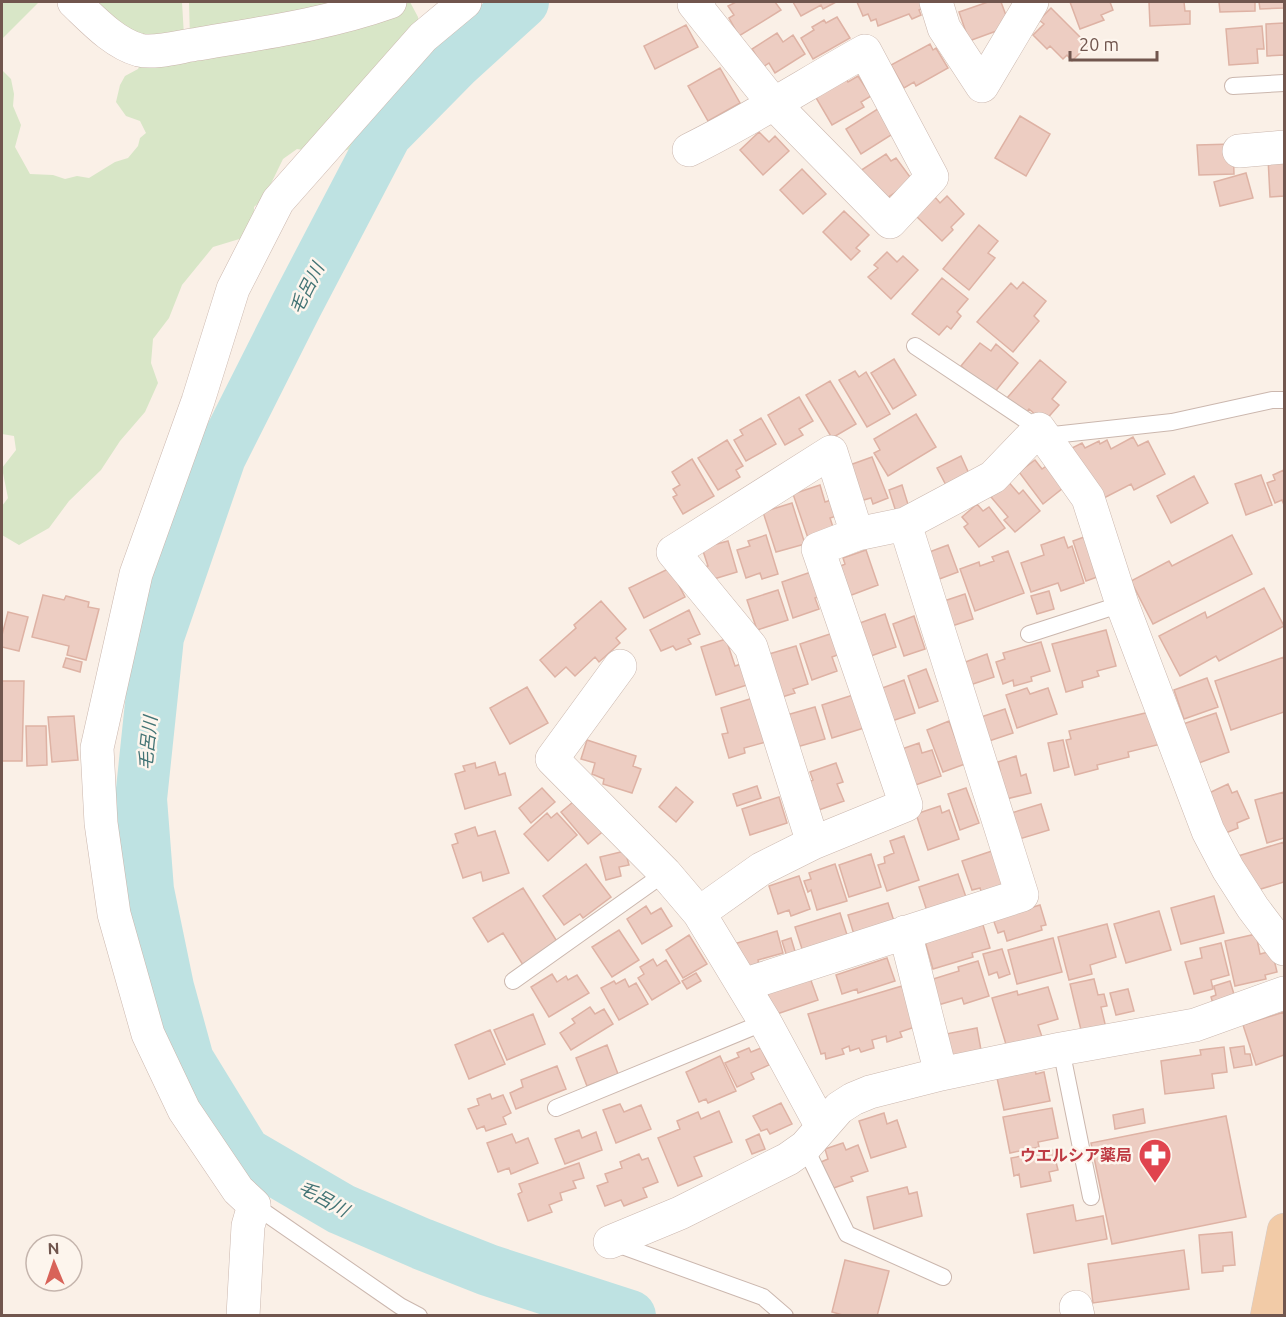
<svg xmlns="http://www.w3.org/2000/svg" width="1286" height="1317" font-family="Ubuntu,'Noto Sans JP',sans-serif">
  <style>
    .green { fill: #d8e6c7 }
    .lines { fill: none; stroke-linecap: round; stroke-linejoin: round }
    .river { stroke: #bee2e2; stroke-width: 52 }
    .building { fill: #edcdc2; stroke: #deb2a4; stroke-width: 1.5 }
    .service-casing { stroke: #cbb7ae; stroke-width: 18 }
    .minor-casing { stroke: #cbb7ae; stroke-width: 34 }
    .primary-casing { stroke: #d4ccca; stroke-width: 34 }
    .service { stroke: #fff; stroke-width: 16 }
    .minor { stroke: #fff; stroke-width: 33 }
    .primary { stroke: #f2cba7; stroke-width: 33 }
    .labels { text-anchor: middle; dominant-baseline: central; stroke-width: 5; stroke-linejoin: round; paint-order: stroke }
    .health-label { font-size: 16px; font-weight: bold; fill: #be3a42; stroke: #fdf5ed; text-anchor: end }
    .water-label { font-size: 18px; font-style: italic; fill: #437475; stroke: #fdf5ed }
  </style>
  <rect width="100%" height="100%" fill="#faf0e7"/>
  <!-- green -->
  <path class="green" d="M2,2h37l-37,37z
    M88,2h94l2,34 -47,3z
    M189,2h221l8,15 4,40 -19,36 -14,13 -34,41 -22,8 -36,-6 -14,10 -19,39 -10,9v12l-8,18 -33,10 -31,38 -13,33 -16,21 -2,24 7,20 -13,29 -25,29 -19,29 -32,31 -20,27 -30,17 -17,-10v-29l6,-8 -6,-30 14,-18 -2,-14 -12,-2v-364l9,9 3,15 -1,12 8,19 -6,22 15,27 23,1 12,4 12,-3 12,2 26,-16 13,-4 10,-12 2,-8 6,-5 -6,-12 -14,-5 -10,-14 4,-17 5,-9 13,-7 6,-13 46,-17z"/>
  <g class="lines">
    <!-- river -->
    <path class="river" d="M523,2l-67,61 -70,71 -90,172 -76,151 -62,180 -17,162 7,91 20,97 20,73 57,93 96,56 81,35 66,26 142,46"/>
  </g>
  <!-- building -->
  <path class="building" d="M736,2h39l6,8 -42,26 -10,-18 5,-3 -6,-9z
    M793,2h43l-13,7 -2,-4 -20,11z
    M857,2h71l2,3 -11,5 2,5 -9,4 -3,-5 -31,12 -2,-7 -5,2 -3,-7 -5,2z
    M988,2h13l9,24 -41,15 -10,-29z
    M1070,2h40l3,8 -12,5 3,5 -24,9z
    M1149,2h35l1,9h5v13l-40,2z
    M1219,2h36v9l-35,1z
    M1259,2h25v6l-24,1z
    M1051,8l37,37 -16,16 -5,-6 -4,4 -13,-13 -3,3 -14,-14 11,-11 -5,-4z
    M837,17l13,21 -37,21 -12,-21 13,-8 -2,-3 12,-7 2,3z
    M1284,23v32l-17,1 -1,-32z
    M686,25l12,22 -43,22 -11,-23z
    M1262,26l2,23h-7l1,14 -29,2 -3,-36z
    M777,33l6,9 10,-7 12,19 -30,19 -6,-10 -6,4 -11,-18z
    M930,44l3,6 3,-2 12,20 -32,18 -2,-4 -10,6 -13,-23z
    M720,68l20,35 -32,18 -20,-35z
    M858,76l13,20 -10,6 3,5 -32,18 -17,-29 30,-19 3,5z
    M884,105l15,25 -38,24 -15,-25z
    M1020,116l30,18 -24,42 -31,-18z
    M759,132l10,10 6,-6 14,15 -26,24 -23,-25z
    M1233,144l1,30 -35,1 -2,-30z
    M886,154l5,7 5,-3 17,23 -29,19 -24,-29z
    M1284,157v39l-14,1 -2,-39z
    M802,169l24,25 -23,20 -23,-24z
    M1246,173l7,25 -33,8 -6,-24z
    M947,196l17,18 -13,13 2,3 -11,11 -26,-25 19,-19 5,6z
    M844,211l25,24 -13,13 4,3 -9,9 -28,-28z
    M979,225l19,16 -10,12 7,5 -26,32 -26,-21z
    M887,252l10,10 6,-6 15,14 -27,29 -23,-22 10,-9 -4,-3z
    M942,278l26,21 -11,13 4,4 -10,13 -4,-3 -8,9 -27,-21z
    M1023,282l23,19 -12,15 5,5 -26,31 -36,-30 34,-39 6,6z
    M980,343l11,8 5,-7 22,19 -24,30 -33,-27z
    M894,359l22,36 -23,14 -22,-36z
    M1040,360l26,22 -14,17 7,6 -15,17 -15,-13 -4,5 -18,-16z
    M855,371l4,6 7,-5 24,42 -23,13 -28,-47z
    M830,381l26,43 -24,14 -26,-43z
    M799,397l14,24 -14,8 4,6 -18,10 -17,-30z
    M916,414l20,33 -48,29 -14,-23 6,-3 -6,-11z
    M761,418l15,26 -30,17 -12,-21 9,-5 -3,-5z
    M1133,437l5,9 10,-5 17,33 -31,16 -3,-6 -29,15 -32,-50 12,-6 3,5 14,-7 1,3 7,-4 4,9z
    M727,440l16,26 -7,4 4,7 -22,13 -20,-32z
    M961,456l9,20 -23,11 -10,-19z
    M872,457l16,41 -15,6 -2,-6 -11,3 -13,-35z
    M692,459l22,37 -31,18 -10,-17 4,-2 -4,-6 7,-4 -8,-13z
    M1035,460l7,9 10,-7 16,22 -25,20 -24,-32z
    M1284,470v35l-2,-5 -7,3 -8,-20 8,-3 -2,-5z
    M1261,475l11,30 -26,10 -11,-31z
    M1194,476l14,27 -37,20 -14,-27z
    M1006,479l13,15 4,-4 17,21 -25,21 -11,-12 4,-3 -17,-20z
    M820,485l5,17 9,-3 6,16 -10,3 4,12 -26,8 -15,-44z
    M902,485l8,26 -13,4 -8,-25z
    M792,503l13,41 -29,8 -13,-40z
    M977,504l6,7 6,-4 16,21 -26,19 -15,-20 4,-3 -6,-7z
    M766,535l12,39 -16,5 -2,-6 -14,5 -9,-28 13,-4 -2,-5z
    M1232,535l20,39 -99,50 -22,-43 38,-20 3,5z
    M1087,536l13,40 -14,5 -13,-40z
    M1064,537l4,11 4,-2 12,37 -23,8 -3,-8 -27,9 -10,-29 23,-8 -3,-10z
    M728,541l9,31 -33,10 -4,-14 8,-2 -6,-18z
    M948,545l10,27 -24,9 -10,-27z
    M866,550l12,35 -29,11 -10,-29 6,-3 -2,-6z
    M1008,551l16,42 -49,18 -15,-42 19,-7 1,4 14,-5 -2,-4z
    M670,568l15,29 -41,21 -15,-30z
    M811,572l8,25 -4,1 4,11 -26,9 -11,-36z
    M1264,588l20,38 -65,35 -3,-5 -36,20 -21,-40 46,-24 2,6z
    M778,590l10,30 -31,10 -10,-30z
    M1049,591l5,18 -17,5 -6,-18z
    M965,594l8,25 -24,8 -8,-25z
    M43,595l21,5 2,-4 23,6 -1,5 11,2 -13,51 -19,-5 2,-9 -37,-9z
    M601,601l25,28 -10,9 4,5 -21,19 -4,-5 -20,19 -9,-9 -11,10 -15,-17 36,-32 -2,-3z
    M689,610l11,24 -12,5 3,5 -15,6 -3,-4 -12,5 -11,-21z
    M8,612l20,5 -9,34 -17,-4v-12z
    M885,614l11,33 -28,10 -11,-33z
    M914,616l11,33 -21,7 -11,-32z
    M1106,630l10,36 -19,5 2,5 -17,5 1,6 -17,5 -14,-48z
    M833,633l7,21 -8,3 5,14 -25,9 -12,-36z
    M726,639l9,27 9,-3 6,21 -34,11 -15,-48z
    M1041,642l9,29 -19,6 1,4 -18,5 -1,-6 -10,4 -7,-22 9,-3 -2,-6z
    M796,646l12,38 -15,5 2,4 -13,4 -13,-43z
    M987,654l7,23 -27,9 -7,-22z
    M1284,657v55l-53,18 -16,-49z
    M66,658l16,4 -2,10 -17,-5z
    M926,669l12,32 -19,7 -11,-32z
    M1207,678l11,29 -34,12 -10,-29z
    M904,680l11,33 -26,9 -12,-32z
    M2,681h22l-2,80h-20z
    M527,687l21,36 -38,21 -20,-36z
    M1027,688l3,6 18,-6 9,26 -40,14 -11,-33z
    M853,695l11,33 -32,10 -10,-33z
    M753,698l13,44 -22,6 1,5 -16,5 -7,-24 6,-1 -7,-25z
    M815,707l10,32 -32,9 -10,-32z
    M1005,709l8,24 -30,10 -8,-24z
    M1154,711l7,33 -33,8 1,5 -32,8 1,4 -23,6 -9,-35 5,-1 -2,-8z
    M1216,713l13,39 -33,12 -13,-40z
    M74,716l4,44 -26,2 -4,-45z
    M949,721l16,43 -22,8 -16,-42z
    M26,726h20l1,39 -20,1z
    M587,740l49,16 -3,10 8,3 -9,24 -29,-9 1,-5 -12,-5 3,-11 -14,-4z
    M1063,740l6,27 -15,4 -6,-28z
    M919,743l3,10 10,-3 9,26 -34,12 -8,-38z
    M1016,756l5,20 5,-2 5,19 -29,7 -8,-28 6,-2 -2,-8z
    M495,762l4,13 6,-2 6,22 -46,14 -10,-35 10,-3 -2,-5 12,-3 1,5z
    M836,763l7,19 -6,2 7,17 -28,10 -10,-28 7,-3 -3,-8z
    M1228,784l4,9 5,-2 12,27 -12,5 1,5 -17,7 -12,-42z
    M757,786l4,12 -24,8 -4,-12z
    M676,787l17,15 -17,20 -17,-15z
    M542,788l13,14 -24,21 -12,-15z
    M966,788l13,35 -19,7 -12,-36z
    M1284,792v46l-17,5 -12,-43z
    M579,797l27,32 -18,15 -27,-32z
    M779,797l8,26 -37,12 -8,-26z
    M1041,804l8,26 -33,10 -8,-26z
    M940,806l2,7 7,-3 10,29 -31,11 -12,-36z
    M547,813l4,5 6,-5 20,22 -29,26 -24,-27z
    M475,827l3,9 17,-5 14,42 -26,8 -2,-9 -18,6 -11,-33 6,-2 -3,-9z
    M904,836l15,44 -32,11 -9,-26 7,-2 -1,-6 10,-4 -4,-12z
    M1284,842v40l-30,9 -16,-35z
    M995,850l13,36 -26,8 -2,-6 -8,2 -10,-29z
    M625,851l4,14 -10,2 2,9 -15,4 -6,-23z
    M871,854l10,33 -32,10 -10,-32z
    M586,864l25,33 -28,21 -3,-4 -16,11 -21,-29z
    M835,864l12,37 -30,9 -6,-20 -3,2 -4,-11 7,-2 -2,-6z
    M958,874l9,26 -39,14 -9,-27z
    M799,876l11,33 -19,7 -2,-6 -11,4 -9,-28z
    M523,888l35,55 -35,22 -20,-32 -15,9 -15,-24z
    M1214,896l10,37 -43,11 -10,-36z
    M888,903l7,21 -39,17 -8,-26z
    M1040,905l6,20 -5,1 1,4 -35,11 -3,-10 -6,2 -5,-14z
    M646,906l5,8 10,-6 11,18 -30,18 -15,-25z
    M1159,911l12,39 -45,13 -12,-39z
    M840,913l9,28 -45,14 -9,-28z
    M1107,924l9,33 -26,8 2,9 -23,6 -11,-43z
    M983,925l7,23 -18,5 1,4 -40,12 -9,-31z
    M619,930l20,30 -27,17 -20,-30z
    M777,931l6,22 -25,7 1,4 -12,3 -13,-23z
    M1256,934l4,20 12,-3 5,21 -12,3 1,4 -31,7 -10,-45z
    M689,935l18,29 -24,14 -17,-28z
    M791,938l6,20 -9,2 -6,-19z
    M1053,938l9,34 -45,12 -9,-34z
    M1221,943l8,32 -18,5 2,9 -19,5 -9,-32 17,-4 -2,-10z
    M1002,949l8,25 -11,4 -2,-6 -8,3 -6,-21z
    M887,958l8,23 -37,12 -1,-4 -15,5 -6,-19z
    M653,959l4,7 9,-6 14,23 -28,17 -14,-22 6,-4 -4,-7z
    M978,961l11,35 -25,8 -2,-6 -24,7 -8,-25 29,-9 -1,-4z
    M696,973l5,8 -14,8 -5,-8z
    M552,974l5,8 9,-6 2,4 9,-5 12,18 -40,24 -18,-30z
    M809,975l9,25 -44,15 -8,-26z
    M625,979l4,8 7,-4 12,21 -29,16 -18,-32 13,-7 2,3z
    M1094,979l4,16 6,-1 3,12 -6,1 5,21 -24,6 -12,-50z
    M1230,981l6,20 -22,6 -3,-10 5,-2 -2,-9z
    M902,986l13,41 -15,5 2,5 -15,5 -1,-6 -14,4 2,8 -13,4 -2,-4 -9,3 -1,-5 -7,3 2,5 -18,5 -1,-6 -4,1 -13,-40z
    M1048,987l10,32 -20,6 5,15 -35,11 -16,-53 25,-7 1,4z
    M1128,989l6,22 -18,4 -6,-22z
    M590,1007l5,7 9,-5 9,15 -42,26 -11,-17 15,-10 -3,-4z
    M1284,1012v43l-28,10 -13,-40z
    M533,1014l12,30 -38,16 -13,-30z
    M977,1028l4,22 -30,6 -5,-22z
    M490,1030l15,34 -36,15 -14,-34z
    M607,1045l11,29 -31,12 -11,-28z
    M1244,1046l1,8h5l2,11 -18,3 -4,-20z
    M1224,1047l3,25 -15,2 2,14 -49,6 -4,-33 40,-6 -1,-5z
    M749,1048l2,4 10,-4 8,17 -18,8 3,6 -17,8 -12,-24 14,-6 -2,-4z
    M720,1056l16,35 -28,12 -2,-4 -7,3 -13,-30z
    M557,1066l9,23 -50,20 -6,-16 13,-6 -2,-7z
    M1034,1066l2,8 8,-2 6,29 -46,9 -7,-32z
    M490,1094l2,5 11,-4 8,18 -8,4 3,7 -20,7 -2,-5 -7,3 -9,-20 11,-4 -2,-6z
    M781,1103l11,21 -22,10 -3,-5 -6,2 -8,-15z
    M620,1104l4,8 17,-7 10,24 -35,14 -13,-33z
    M1052,1108l6,30 -20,4 1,5 -29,6 -7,-36z
    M1143,1109l2,14 -30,6 -2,-14z
    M719,1111l13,31 -38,15 8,19 -24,10 -20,-48 22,-9 -3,-8 21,-9 3,7z
    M884,1113l3,11 10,-4 9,27 -35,11 -12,-37z
    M1226,1116l20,101 -134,27 -21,-101z
    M579,1130l3,8 14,-6 6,18 -37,14 -10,-25z
    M512,1134l4,9 12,-5 10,25 -27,11 -2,-6 -11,4 -11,-29z
    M759,1134l6,15 -13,5 -6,-14z
    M843,1143l3,7 12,-5 10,26 -17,6 2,4 -22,8 -10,-27 7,-3 -3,-10z
    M1053,1150l5,20 -9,2 2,9 -30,6 -2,-13 -5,2 -3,-18z
    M639,1154l3,6 6,-2 10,24 -15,6 4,9 -23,9 -3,-6 -16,6 -8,-20 11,-4 -3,-8 17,-6 -2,-6z
    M579,1163l5,15 -11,3 3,7 -16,5 2,7 -13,5 3,7 -24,9 -10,-27 4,-2 -3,-8z
    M907,1187l2,7 8,-2 5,24 -48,13 -7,-32z
    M1073,1205l3,16 27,-5 4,23 -73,14 -7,-39z
    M1232,1232l3,33 -12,1v5l-21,2 -3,-38z
    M1184,1250l5,39 -96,14 -5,-39z
    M845,1260l44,11 -12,45h-31l-14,-4z"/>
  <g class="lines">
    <!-- service casing -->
    <g class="service-casing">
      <path id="service" d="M1233,86l51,-3
        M915,346l124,83
        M1044,436l128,-14 100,-22h12
        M1029,634l93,-30
        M513,981l152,-108
        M1061,1049l30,148
        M556,1108l209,-86
        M805,1147l42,87 96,43
        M254,1205l146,101 19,10
        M614,1243l149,54 22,19"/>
    </g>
    <!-- minor casing -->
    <g class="minor-casing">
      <path id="minor" d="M74,2c19,18 40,41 65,48 16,4 43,-4 59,-6 65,-11 130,-20 192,-42
        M936,2l8,26 38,58 50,-84
        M689,150c61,-30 117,-66 176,-99l67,126 -42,45 -117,-119 -79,-99 5,-2
        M1239,151l45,-4
        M620,666l-68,93 113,114 34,40 66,109 57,105
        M813,843l-62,-196 -78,-95 158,-100 26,82
        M699,913l62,-44 52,-26 93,-38 -88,-256 39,-15 48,-10 88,-47 46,-48 49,69 34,106 86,227 20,38 25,39 31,41
        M905,932l36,142
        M743,985l279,-90 -117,-371
        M610,1242l70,-29 108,-54 17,-12 34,-39 14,-9 17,-7 71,-18 120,-25 134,-24 89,-32
        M1076,1307l2,9
        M243,1316l5,-90 6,-21 -16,-15 -54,-80 -36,-76 -34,-120 -13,-91 -4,-75 39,-174 62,-173 35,-112 45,-88 145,-164 42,-35"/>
    </g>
    <!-- primary casing -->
    <g class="primary-casing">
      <path id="primary" d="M1267,1316l17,-86"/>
    </g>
    <!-- service -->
    <use href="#service" class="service"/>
    <!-- minor -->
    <use href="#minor" class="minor"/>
    <!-- primary -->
    <use href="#primary" class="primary"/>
  </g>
  <!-- icons -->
  <defs>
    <g id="pharmacy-pin" transform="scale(1.725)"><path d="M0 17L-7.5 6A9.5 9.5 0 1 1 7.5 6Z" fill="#e0444e" stroke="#fdf5ed"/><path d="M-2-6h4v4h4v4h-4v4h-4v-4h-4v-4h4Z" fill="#fff"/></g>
  </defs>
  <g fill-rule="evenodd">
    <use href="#pharmacy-pin" x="1155" y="1155"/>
  </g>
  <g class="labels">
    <!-- health labels -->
    <g class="health-label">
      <text x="1132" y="1155">ウエルシア薬局</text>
    </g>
    <!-- water labels -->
    <g class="water-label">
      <text transform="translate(306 288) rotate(-63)">毛呂川</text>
      <text transform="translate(147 743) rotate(-84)">毛呂川</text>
      <text transform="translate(324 1198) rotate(29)">毛呂川</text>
    </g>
  </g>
  <!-- border -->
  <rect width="1286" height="1317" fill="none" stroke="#71564e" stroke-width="6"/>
  <!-- north arrow -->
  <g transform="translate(54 1263) rotate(358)"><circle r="28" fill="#fdf5ed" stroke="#c5b5ad" stroke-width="1.5"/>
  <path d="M0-4.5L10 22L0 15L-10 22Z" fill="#d86359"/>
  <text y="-9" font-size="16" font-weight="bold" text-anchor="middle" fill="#71564e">N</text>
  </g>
  <!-- scale -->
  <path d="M1070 51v9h87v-9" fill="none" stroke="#71564e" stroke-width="3"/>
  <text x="1079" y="51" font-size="18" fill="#71564e" stroke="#fdf5ed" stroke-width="4.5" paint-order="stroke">20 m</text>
</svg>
